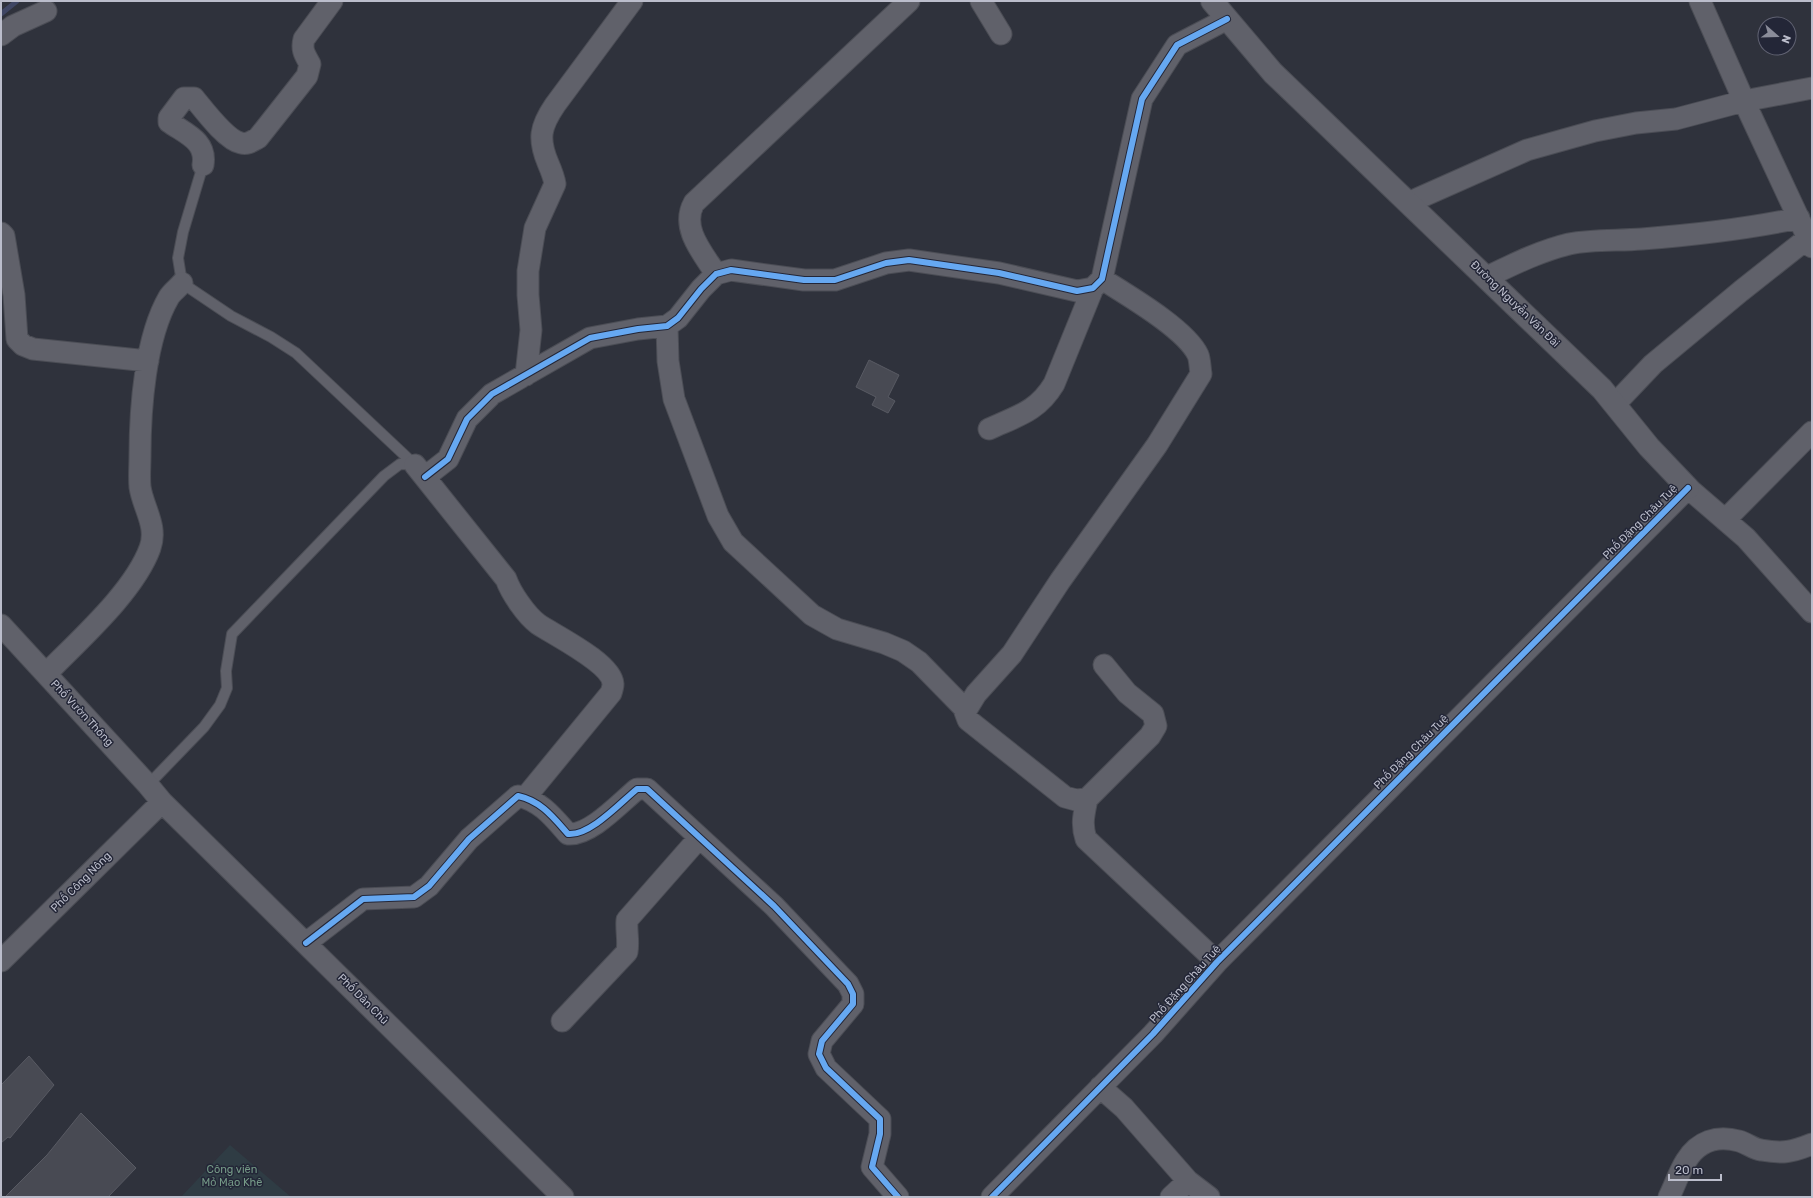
<svg xmlns="http://www.w3.org/2000/svg" width="1813" height="1198" font-family="Rubik,sans-serif">
  <style>
    .green { fill: #2f3c44 }
    .lines { fill: none; stroke-linecap: round; stroke-linejoin: round }
    .stream { stroke: #3f4664; stroke-width: 5 }
    .building { fill: #484a53; stroke: #585a63 }
    .service-casing { stroke: #4b4d55; stroke-width: 12 }
    .minor-casing { stroke: #4b4d55; stroke-width: 23 }
    .tertiary-casing { stroke: #4b4d55; stroke-width: 24 }
    .service { stroke: #60616a; stroke-width: 10 }
    .minor { stroke: #60616a; stroke-width: 21 }
    .tertiary { stroke: #60616a; stroke-width: 22 }
    .cycleway-casing { stroke: #232637; stroke-width: 8 }
    .cycleway { stroke: #66a8f1; stroke-width: 6 }
    .labels { text-anchor: middle; dominant-baseline: central; stroke-width: 3; stroke-linejoin: round; paint-order: stroke }
    .street-label { font-size: 11px; fill: #bbbdcb; stroke: #232637 }
    .park-label { font-size: 11px; fill: #759a87; stroke: #232637 }
  </style>
  <rect width="100%" height="100%" fill="#2f323c"/>
  <!-- green -->
  <path class="green" d="M230,1145l61,52h-110z"/>
  <g class="lines">
    <!-- stream -->
    <path class="stream" d="M1,14l16,-13"/>
  </g>
  <!-- building -->
  <path class="building" d="M869,360l30,15 -11,22 7,4 -7,12 -16,-8 4,-8 -20,-10z
    M29,1056l25,29 -44,53 -2,-1 -7,6v-58z
    M81,1113l55,55 -28,29h-103l42,-42z"/>
  <g class="lines">
    <!-- service casing -->
    <g class="service-casing">
      <path id="service" d="M203,165l-20,67 -5,26 4,25 49,33 40,21 25,16 119,112
        M148,785l56,-58 16,-22 7,-17 -1,-17 6,-37 152,-158 16,-12 15,1"/>
    </g>
    <!-- minor casing -->
    <g class="minor-casing">
      <path id="minor" d="M981,1l20,33
        M1700,1l44,100 68,146
        M1,35l12,-9 33,-15
        M203,165c4,-24 -17,-31 -34,-43v-4l15,-20h10c10,12 32,42 47,45 7,2 11,-2 17,-5l49,-62 3,-12c-5,-9 -9,-14 -6,-25l28,-38
        M1410,202l117,-52 68,-19 41,-8 40,-4 68,-18 68,-13
        M1,233l3,3 10,59 3,44 6,6 10,4 115,12
        M716,274c-13,-21 -36,-46 -22,-71l215,-202
        M1487,277c27,-13 53,-26 82,-33 24,-5 49,-3 73,-5 52,-4 105,-10 157,-21
        M1102,279c25,16 84,50 96,76 2,5 2,13 3,19l-44,71 -97,136 -48,73 -36,40 -11,18 3,8 97,77 11,3 11,-1 63,-63 6,-10 -3,-12 -26,-21 -23,-28
        M667,326l1,35 6,38 44,117 15,26 79,73 25,14 47,14 19,8 16,11 45,46 1,4
        M526,375l5,-45 -3,-35v-24l7,-43 20,-44c-1,-7 -4,-14 -7,-21 -10,-24 -8,-36 7,-58l77,-104
        M1615,404l38,-40 88,-73 67,-53
        M989,429c28,-13 48,-17 65,-45l39,-96
        M415,465l91,114c5,14 20,36 32,45 16,11 74,39 75,60 0,3 -1,6 -2,9l-82,100 -1,5
        M425,477l23,-18 19,-40 25,-25 98,-56 48,-9 29,-3 11,-8 23,-29 15,-15 15,-4 73,10h31l51,-17 23,-3 90,13 78,18 16,-3 9,-9 40,-180 35,-54 50,-26
        M1725,520l87,-88
        M1,625l147,160 14,17 401,395
        M46,674c33,-34 88,-82 104,-126 8,-22 -7,-40 -10,-61 -1,-10 0,-21 0,-31 0,-47 5,-118 29,-159 3,-5 9,-9 13,-14
        M1087,799c-3,15 -6,25 -1,40l131,123
        M306,943l57,-44 51,-2 15,-11 40,-47 49,-43c23,5 35,21 50,38 22,2 52,-31 69,-45h10l127,117 74,78 5,10v10l-31,37 -3,13 7,14 54,51v15l-8,33 26,30
        M1,961l161,-159
        M562,1021l65,-69c2,-11 -1,-21 0,-32l72,-82
        M1100,1087l24,21 64,73
        M992,1197l161,-163 64,-72 471,-474 58,50 66,74
        M1171,1197l17,-16 21,16
        M1669,1197c6,-12 10,-25 17,-36 12,-20 31,-26 53,-20 8,2 14,8 22,9 22,4 31,2 51,-6"/>
    </g>
    <!-- tertiary casing -->
    <g class="tertiary-casing">
      <path id="tertiary" d="M1212,1l61,72 329,316 47,58 39,41"/>
    </g>
    <!-- service -->
    <use href="#service" class="service"/>
    <!-- minor -->
    <use href="#minor" class="minor"/>
    <!-- tertiary -->
    <use href="#tertiary" class="tertiary"/>
    <!-- cycleway casing -->
    <g class="cycleway-casing">
      <path id="cycleway" d="M425,477l23,-18 19,-40 25,-25 98,-56 48,-9 29,-3 11,-8 23,-29 15,-15 15,-4 73,10h31l51,-17 23,-3 90,13 78,18 16,-3 9,-9 40,-180 35,-54 50,-26
        M306,943l57,-44 51,-2 15,-11 40,-47 49,-43c23,5 35,21 50,38 22,2 52,-31 69,-45h10l127,117 74,78 5,10v10l-31,37 -3,13 7,14 54,51v15l-8,33 26,30
        M992,1197l161,-163 64,-72 471,-474"/>
    </g>
    <!-- cycleway -->
    <use href="#cycleway" class="cycleway"/>
  </g>
  <g class="labels">
    <!-- street labels -->
    <g class="street-label">
      <text transform="translate(1515 304) rotate(44)">Đường Nguyễn Văn Đài</text>
      <text transform="translate(1640 522) rotate(-45)">Phố Đặng Châu Tuệ</text>
      <text transform="translate(82 713) rotate(47)">Phố Vườn Thông</text>
      <text transform="translate(1411 752) rotate(-45)">Phố Đặng Châu Tuệ</text>
      <text transform="translate(81 882) rotate(-45)">Phố Công Nông</text>
      <text transform="translate(1185 984) rotate(-48)">Phố Đặng Châu Tuệ</text>
      <text transform="translate(363 999) rotate(45)">Phố Dân Chủ</text>
    </g>
    <!-- park labels -->
    <g class="park-label">
      <text x="232" y="1169">Công viên<tspan x="232" dy="13">Mỏ Mạo Khê</tspan></text>
    </g>
  </g>
  <!-- border -->
  <rect width="1813" height="1198" fill="none" stroke="#bbbdcb" stroke-width="4"/>
  <!-- north arrow -->
  <g transform="translate(1777 36) rotate(110)"><circle r="19" fill="#232637" stroke="#606272"/>
  <path d="M0-3L7 15L0 10L-7 15Z" fill="#8a8c99"/>
  <text y="-6" font-size="11" font-weight="bold" text-anchor="middle" fill="#bbbdcb">N</text>
  </g>
  <!-- scale -->
  <path d="M1669 1174v6h52v-6" fill="none" stroke="#bbbdcb" stroke-width="2"/>
  <text x="1675" y="1174" font-size="12" fill="#bbbdcb" stroke="#232637" stroke-width="3" paint-order="stroke">20 m</text>
</svg>
